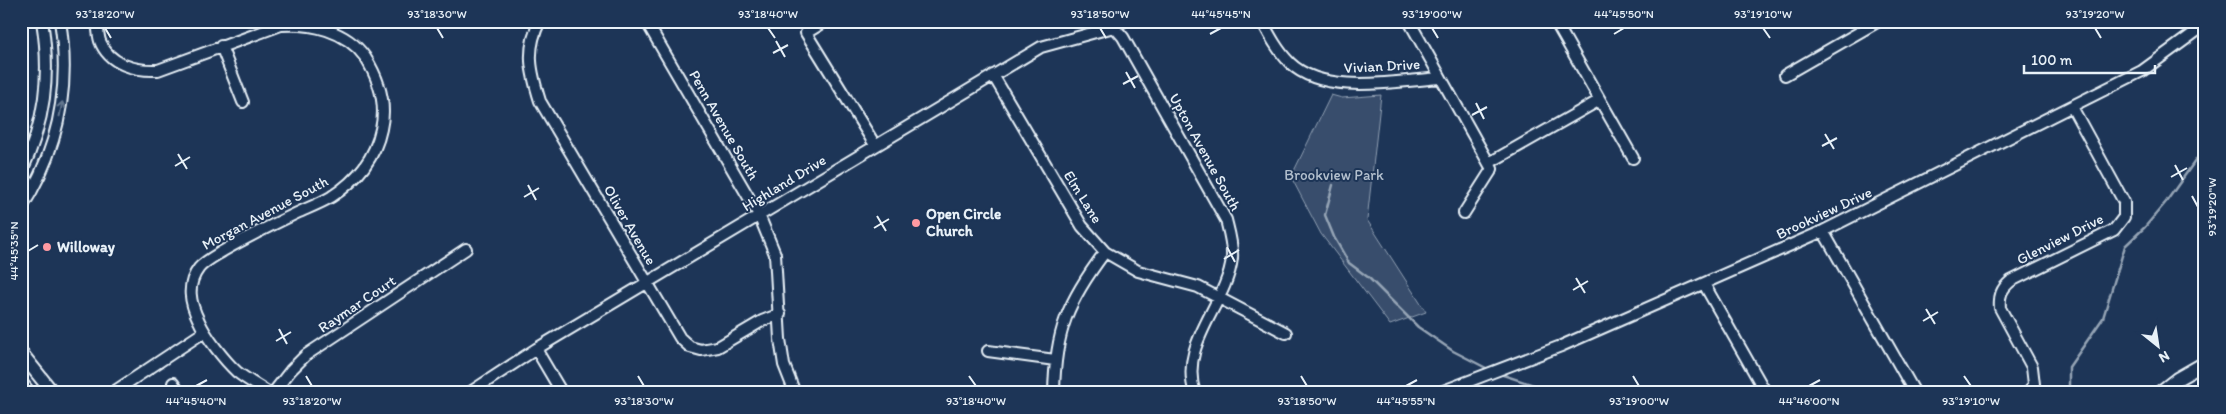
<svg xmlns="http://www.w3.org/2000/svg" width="2226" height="414" font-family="Itim,sans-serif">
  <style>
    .green { fill: #374d6c; stroke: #909fb2 }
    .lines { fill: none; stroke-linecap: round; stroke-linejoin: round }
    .stream { stroke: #95a4b5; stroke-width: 2.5 }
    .minor-casing { stroke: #e8f1f8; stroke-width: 14 }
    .major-casing { stroke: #e8f1f8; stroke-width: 16 }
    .minor { stroke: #1d3557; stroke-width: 10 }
    .major { stroke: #1d3557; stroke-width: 12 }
    .oneway { stroke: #64778f }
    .ticks { fill: none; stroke: #e8f1f8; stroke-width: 2 }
    .poi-dot { fill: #ff9aa2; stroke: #1d3557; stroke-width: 2 }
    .labels { text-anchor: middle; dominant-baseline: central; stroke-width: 4; stroke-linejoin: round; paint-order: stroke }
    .street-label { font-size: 15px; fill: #e8f1f8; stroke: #1d3557 }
    .park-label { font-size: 15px; fill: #b3c0ce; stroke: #1d3557 }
    .poi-label { font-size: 15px; font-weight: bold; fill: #e8f1f8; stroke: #1d3557; text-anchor: start }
    .neatline { fill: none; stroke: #e8f1f8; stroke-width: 2 }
    .ticks-label { font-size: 12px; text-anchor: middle; fill: #e8f1f8 }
  </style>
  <rect width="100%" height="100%" fill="#1d3557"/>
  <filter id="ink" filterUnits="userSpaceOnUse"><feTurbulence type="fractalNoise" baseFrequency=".02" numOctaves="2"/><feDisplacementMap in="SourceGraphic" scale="10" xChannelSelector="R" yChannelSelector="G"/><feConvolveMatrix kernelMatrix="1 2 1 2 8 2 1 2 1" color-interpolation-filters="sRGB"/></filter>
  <g filter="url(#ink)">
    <!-- green -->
    <path class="green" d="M1331,95l11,3 39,-3 -14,125 59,92 -36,13 -69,-91 -30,-57z"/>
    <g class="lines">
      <!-- stream -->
      <path class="stream" d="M1333,185l-8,30 9,22 15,26 20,15 49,49 35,24 37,19
        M1500,374l58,19
        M2069,393v-26l34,-49 22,-72 20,-19 21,-25 39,-55"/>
      <!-- minor casing -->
      <g class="minor-casing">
        <path id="minor" d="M97,21c1,6 1,14 3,20 9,24 36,30 58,29l123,-45c30,-2 65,5 84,32 14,22 22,46 16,72 -6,29 -25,52 -50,68 -10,6 -23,11 -34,16 -25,12 -50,24 -74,38 -8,5 -18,10 -24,17 -13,17 -9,35 0,53 7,16 25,39 38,51 10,8 22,14 32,21
          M540,21c-15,29 -9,51 0,80l140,237 10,9 11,3 17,-3 44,-26 18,-7
          M646,21l113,194 16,39 5,85 4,26 11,28
          M826,21l-20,12 69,112
          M1109,21l14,16 103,183c3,12 7,25 6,38 -5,46 -54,86 -37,135
          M1262,21c8,15 16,30 28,42 34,33 107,18 151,15
          M1409,21l83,148 -28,44
          M1555,21l78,137
          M221,46l22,56
          M993,75l89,151 23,26 33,19 60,16 88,46
          M1785,75l94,-54
          M1489,163l111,-63
          M21,173c24,-51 30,-97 21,-152
          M21,209c37,-58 50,-121 39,-188
          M1823,231l92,162
          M1704,284l62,109
          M536,349l26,44
          M988,351l67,9
          M173,383l7,10
          M112,393l92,-61
          M273,393l18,-23 15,-15 160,-106
          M469,393l67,-44 505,-302 73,-20 10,-6
          M1054,393c1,-62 14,-92 51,-141
          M1438,393l123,-47 262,-115 319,-160 63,-46
          M2028,393l6,-9 -2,-17 -32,-59c-1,-12 1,-19 11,-27l103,-51 10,-13v-15l-52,-95"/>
      </g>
      <!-- major casing -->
      <g class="major-casing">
        <path id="major" d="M21,353l32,40
          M21,383l8,10
          M2159,393l18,-14 28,-16"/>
      </g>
      <!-- minor -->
      <use href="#minor" class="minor"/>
      <!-- major -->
      <use href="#major" class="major"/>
    </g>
    <!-- one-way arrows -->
    <defs><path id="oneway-shaft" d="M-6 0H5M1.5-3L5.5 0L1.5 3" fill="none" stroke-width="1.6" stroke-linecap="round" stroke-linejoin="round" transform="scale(1.25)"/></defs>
    <use class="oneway" href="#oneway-shaft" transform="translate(61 109) rotate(-79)"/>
  </g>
  <!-- ticks -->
  <path class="ticks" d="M105,28l6,10M437,28l6,10M768,28l7,10M1100,28l6,10M1432,28l6,10M1763,28l7,10M2095,28l6,10M1210,34l11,-6M1614,34l10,-6M776,41l9,16M773,53l15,-8M1126,72l9,16M1123,84l15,-8M1476,103l8,16M1472,115l15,-8M1825,134l9,15M1822,146l15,-8M178,154l9,15M2175,165l8,15M175,166l15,-9M2171,177l16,-9M528,185l8,15M2192,196l6,11M524,197l15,-9M877,216l9,15M874,228l15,-9M1227,247l8,15M28,251l10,-6M1224,259l15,-9M1576,278l9,15M1573,290l15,-9M1926,309l9,15M1923,321l15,-9M279,329l8,15M276,341l15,-9M306,376l6,10M638,376l6,10M969,376l7,10M1301,376l6,10M1633,376l6,10M1964,376l7,10M196,386l11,-6M1406,386l11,-6M1809,386l11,-6"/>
  <!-- markers -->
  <g class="poi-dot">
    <circle cx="916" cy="223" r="5"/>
    <circle cx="47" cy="247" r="5"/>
  </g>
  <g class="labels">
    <!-- street labels -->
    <g class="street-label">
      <text transform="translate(1382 66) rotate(-3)">Vivian Drive</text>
      <text transform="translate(724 125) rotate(60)">Penn Avenue South</text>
      <text transform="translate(1205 152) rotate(61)">Upton Avenue South</text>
      <text transform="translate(784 183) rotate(-31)">Highland Drive</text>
      <text transform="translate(1083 197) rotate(58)">Elm Lane</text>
      <text transform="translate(265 213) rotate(-28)">Morgan Avenue South</text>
      <text transform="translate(1824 213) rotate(-25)">Brookview Drive</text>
      <text transform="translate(630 225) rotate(60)">Oliver Avenue</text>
      <text transform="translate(2060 239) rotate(-27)">Glenview Drive</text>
      <text transform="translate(357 304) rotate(-34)">Raymar Court</text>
    </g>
    <!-- park labels -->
    <g class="park-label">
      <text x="1334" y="175">Brookview Park</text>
    </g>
    <!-- poi labels -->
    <g class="poi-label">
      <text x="926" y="214">Open Circle<tspan x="926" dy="17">Church</tspan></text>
      <text x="57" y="247">Willoway</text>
    </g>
  </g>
  <!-- margin -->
  <rect width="2226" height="414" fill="none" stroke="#1d3557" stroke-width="55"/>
  <!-- north arrow -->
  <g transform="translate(2158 346) rotate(150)" stroke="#1d3557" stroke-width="4" paint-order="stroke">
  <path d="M0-4L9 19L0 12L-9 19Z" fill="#e8f1f8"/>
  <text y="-8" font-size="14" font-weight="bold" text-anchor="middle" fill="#e8f1f8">N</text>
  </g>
  <!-- scale -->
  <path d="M2024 65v8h131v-8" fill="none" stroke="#e8f1f8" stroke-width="2.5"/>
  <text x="2031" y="65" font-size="15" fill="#e8f1f8" stroke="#1d3557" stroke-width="4" paint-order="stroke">100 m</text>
  <rect x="28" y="28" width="2170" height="358" class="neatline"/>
  <g class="ticks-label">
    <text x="105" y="18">93°18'20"W</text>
    <text x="437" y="18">93°18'30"W</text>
    <text x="768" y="18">93°18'40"W</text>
    <text x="1100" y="18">93°18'50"W</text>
    <text x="1221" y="18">44°45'45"N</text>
    <text x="1432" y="18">93°19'00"W</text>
    <text x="1624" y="18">44°45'50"N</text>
    <text x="1763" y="18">93°19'10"W</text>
    <text x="2095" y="18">93°19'20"W</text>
    <text transform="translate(2212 207) rotate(-90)" y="4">93°19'20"W</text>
    <text transform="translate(14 251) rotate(-90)" y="4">44°45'35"N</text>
    <text x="196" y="405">44°45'40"N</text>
    <text x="312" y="405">93°18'20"W</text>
    <text x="644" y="405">93°18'30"W</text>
    <text x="976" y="405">93°18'40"W</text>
    <text x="1307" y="405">93°18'50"W</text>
    <text x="1406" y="405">44°45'55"N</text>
    <text x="1639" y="405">93°19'00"W</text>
    <text x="1809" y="405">44°46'00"N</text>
    <text x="1971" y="405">93°19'10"W</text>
  </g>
</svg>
